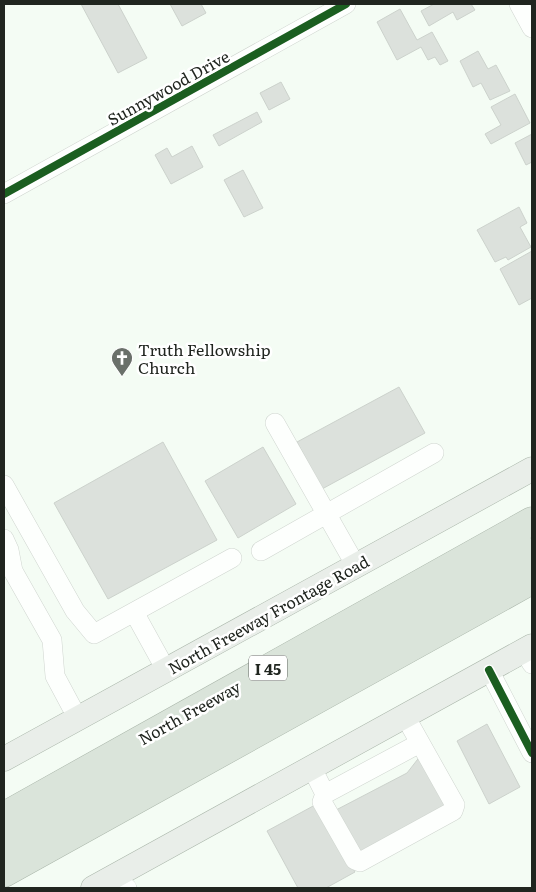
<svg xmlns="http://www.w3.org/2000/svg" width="536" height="892" font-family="Literata,serif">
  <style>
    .building { fill: #dce1dc; stroke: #ccd2cc }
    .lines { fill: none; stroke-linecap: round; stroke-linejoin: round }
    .minor-casing { stroke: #cfd5cf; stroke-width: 20 }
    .major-casing { stroke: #abb7ab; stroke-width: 25 }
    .highway-casing { stroke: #abb7ab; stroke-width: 29 }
    .minor { stroke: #fdfffd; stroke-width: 19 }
    .major { stroke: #e9eee9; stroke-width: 24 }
    .highway { stroke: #dae4da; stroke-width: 28 }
    .cycleway-casing { stroke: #fff; stroke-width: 11 }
    .cycleway { stroke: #1b5e20; stroke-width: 8 }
    .labels { text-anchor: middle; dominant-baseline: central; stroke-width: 5; stroke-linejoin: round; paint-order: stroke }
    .shield { fill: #fff; stroke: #636662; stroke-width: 1 }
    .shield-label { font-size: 15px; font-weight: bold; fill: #20251f }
    .street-label { font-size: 16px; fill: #20251f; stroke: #fff }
    .poi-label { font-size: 16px; fill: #20251f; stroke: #fff; text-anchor: start }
  </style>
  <rect width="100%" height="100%" fill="#f4fcf4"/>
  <!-- building -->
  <path class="building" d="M81,4h37l29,54 -29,15z
    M170,4h31l5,9 -24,13z
    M434,4h37l4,6 -18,10 -4,-8 -24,14 -8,-15z
    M400,9l17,31 15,-8 16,29 -8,4 -5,-8 -7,3 -7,-13 -24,13 -20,-38z
    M478,51l10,18 8,-4 14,26 -20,9 -9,-17 -8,4 -13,-26z
    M281,82l9,17 -21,11 -9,-17z
    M515,94l15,29 -39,21 -6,-10 16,-9 -10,-18z
    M257,112l5,10 -43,24 -6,-11z
    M532,134v28l-6,3 -11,-22z
    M192,146l11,21 -32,17 -16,-29 12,-7 5,9z
    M243,170l20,38 -19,9 -20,-37z
    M519,207l8,16 -7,4 11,20 -23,13 -2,-3 -11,5 -18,-32z
    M532,251v47l-13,7 -19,-36z
    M399,387l26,46 -103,56 -25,-47z
    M163,442l54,98 -109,59 -54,-96z
    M263,447l33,57 -58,34 -33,-57z
    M487,724l33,63 -31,17 -32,-63z
    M421,755l29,53 -90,49 -24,-47 71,-37z
    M315,805l40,67 -29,16h-28l-31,-57z"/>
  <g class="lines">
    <!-- minor casing -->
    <g class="minor-casing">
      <path id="minor" d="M519,4l13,24
        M4,194l342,-190
        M275,423l81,143
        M4,485l71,126 19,23 138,-76
        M4,539l5,11 4,21 39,69 3,36 23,43
        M261,551l173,-98
        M134,612l32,58
        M524,650l8,14
        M489,670l43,83
        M312,768l13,26 -3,8 33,58 5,2 93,-51 2,-6 -50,-89
        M325,794l95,-51
        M112,878l15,10"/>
    </g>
    <!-- major casing -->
    <g class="major-casing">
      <path id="major" d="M4,759l528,-290
        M93,888l439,-242"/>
    </g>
    <!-- highway casing -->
    <g class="highway-casing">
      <path id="highway" d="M4,816l528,-295
        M4,843l528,-291
        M4,873l528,-293"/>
    </g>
    <!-- minor -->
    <use href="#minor" class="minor"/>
    <!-- major -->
    <use href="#major" class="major"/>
    <!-- highway -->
    <use href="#highway" class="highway"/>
    <!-- cycleway casing -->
    <g class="cycleway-casing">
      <path id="cycleway" d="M4,194l342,-190
        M489,670l43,83"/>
    </g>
    <!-- cycleway -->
    <use href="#cycleway" class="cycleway"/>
  </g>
  <!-- icons -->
  <defs>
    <g id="church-pin" transform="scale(1.125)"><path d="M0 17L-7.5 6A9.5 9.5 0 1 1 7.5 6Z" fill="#6a706a" stroke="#fff"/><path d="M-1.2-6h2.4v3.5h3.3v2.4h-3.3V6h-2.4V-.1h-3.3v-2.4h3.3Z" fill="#fff"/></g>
  </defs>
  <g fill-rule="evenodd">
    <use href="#church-pin" x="122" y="358"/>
  </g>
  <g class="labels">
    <!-- shield labels -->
    <rect class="shield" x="249" y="655.5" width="38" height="25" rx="4"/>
    <g class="shield-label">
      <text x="268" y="668">I 45</text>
    </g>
    <!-- street labels -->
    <g class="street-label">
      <text transform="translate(168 87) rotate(-29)">Sunnywood Drive</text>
      <text transform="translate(268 614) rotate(-29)">North Freeway Frontage Road</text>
      <text transform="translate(189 712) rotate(-29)">North Freeway</text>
    </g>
    <!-- poi labels -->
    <g class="poi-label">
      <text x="138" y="349">Truth Fellowship<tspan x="138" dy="18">Church</tspan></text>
    </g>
  </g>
  <!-- border -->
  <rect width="536" height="892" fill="none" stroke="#20251f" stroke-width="10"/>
</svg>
